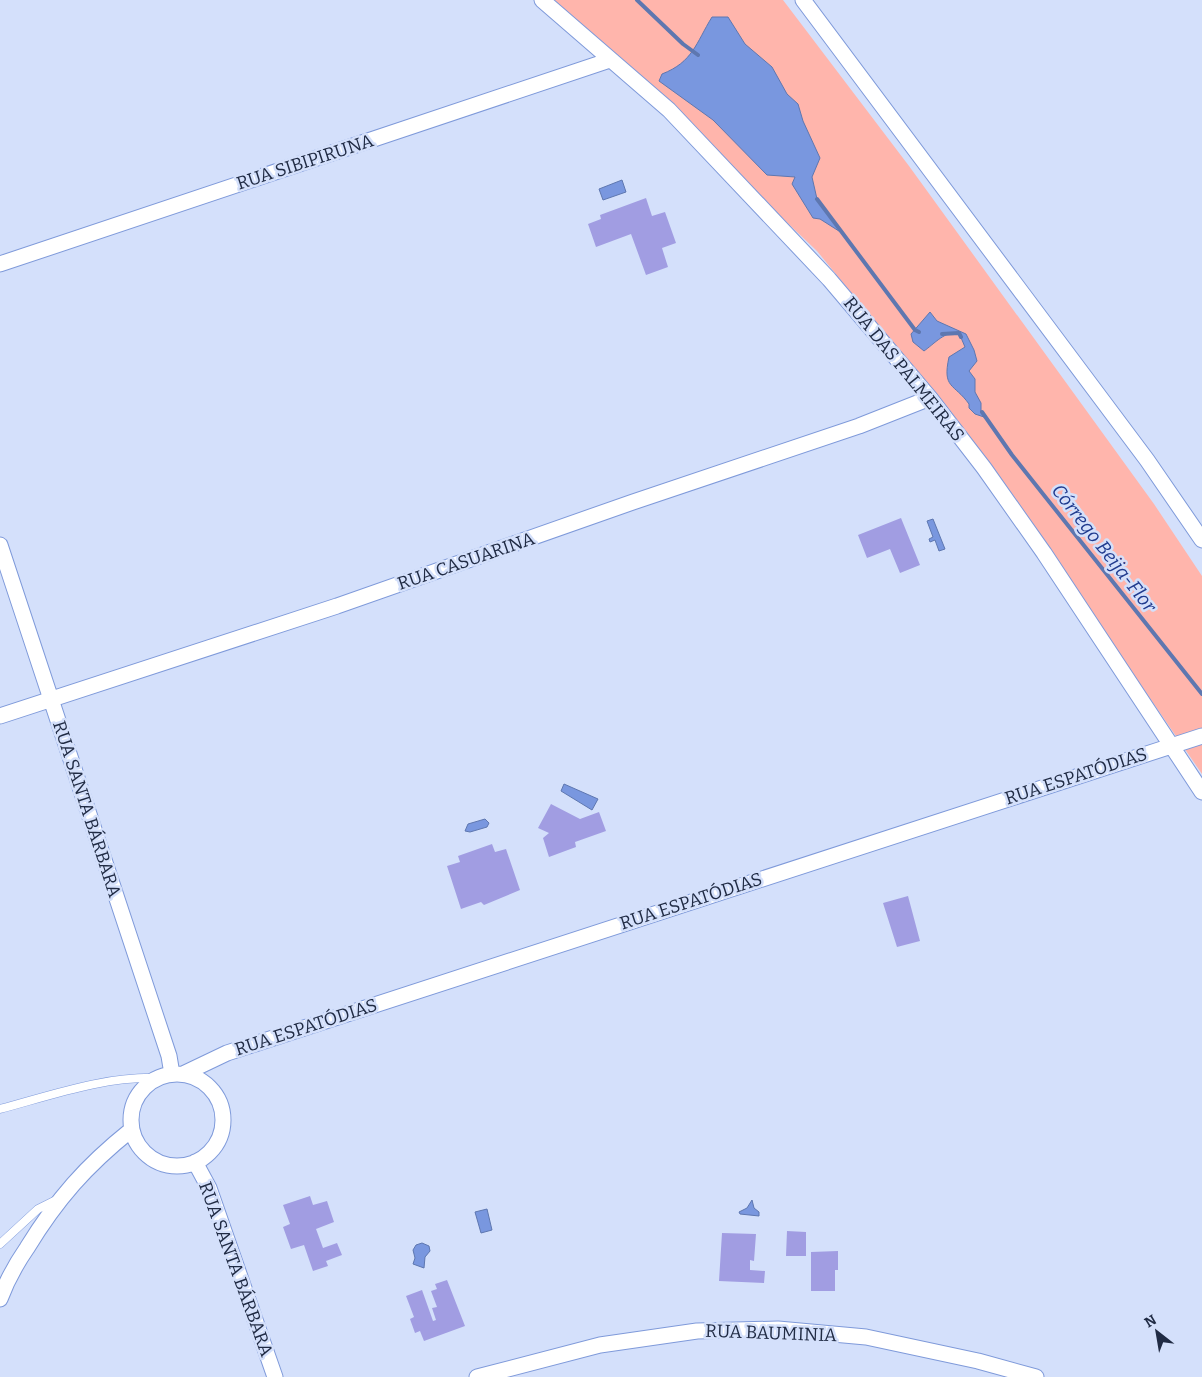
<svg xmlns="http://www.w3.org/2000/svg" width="1202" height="1377" font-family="Bitter,serif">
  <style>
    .green { fill: #ffb5ac }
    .water { fill: #7997df; stroke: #5e77b0 }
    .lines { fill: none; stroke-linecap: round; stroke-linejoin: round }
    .stream { stroke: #5e77b0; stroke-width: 4 }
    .building { fill: #a19de2 }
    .lane-casing { stroke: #7f9ada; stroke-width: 9 }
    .street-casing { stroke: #7f9ada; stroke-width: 17 }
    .lane { stroke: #fff; stroke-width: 8 }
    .street { stroke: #fff; stroke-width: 15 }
    .labels { text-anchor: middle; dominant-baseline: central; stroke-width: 5; stroke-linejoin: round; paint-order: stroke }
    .street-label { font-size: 18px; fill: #202b44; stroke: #d4e0fb }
    .water-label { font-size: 19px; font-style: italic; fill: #203a8e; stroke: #d4e0fb }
  </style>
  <rect width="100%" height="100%" fill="#d4e0fb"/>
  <!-- green -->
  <path class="green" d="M553,0h230l126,166 245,338 48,72v198l-224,-326 -161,-197z"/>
  <!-- water -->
  <path class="water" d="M712,17h16l17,27 27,23 15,27 11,10 5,17 17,37 -8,19 5,22 25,34 -22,-14 -7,-1 -21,-34 3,-7 -28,-2 -54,-55 -54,-39 3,-7c31,-12 34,-31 50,-57z
    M622,180l4,12 -23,8 -4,-11z
    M930,312l7,9 29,13 8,16 3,11 -8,10 6,8v13l6,11v8l6,7 -12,-4 -6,-6v-4c-15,-21 -27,-15 -20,-47l16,-10 -6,-14c-13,-3 -25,11 -35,18l-11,-9 -2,-8z
    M933,519l12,30 -6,2 -4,-11 -5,2 -1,-3 4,-2 -6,-16z
    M564,784l34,15 -6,11 -31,-19z
    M485,819l4,4 -2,4 -17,5 -5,-1 3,-7z
    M752,1200l2,8 5,4v4l-19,-2 -1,-2 8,-4z
    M487,1209l5,21 -11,3 -6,-21z
    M422,1243l7,3 1,5 -5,6 -1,11 -11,-4 2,-6 -2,-8 3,-5z"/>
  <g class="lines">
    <!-- stream -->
    <path class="stream" d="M637,0l46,44 15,11
      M817,199l98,131 4,2
      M942,334l17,-1 2,4
      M982,412l30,43 190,239"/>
  </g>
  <!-- building -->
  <path class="building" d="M646,198l6,18 13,-4 11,31 -14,5 6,19 -22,8 -15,-41 -35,13 -8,-23 13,-5 -1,-4z
    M901,518l19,47 -20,8 -10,-24 -23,9 -9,-23z
    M551,804l29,15 19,-7 7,19 -31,11 1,5 -27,10 -6,-19 6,-5 -11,-5z
    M492,844l3,8 11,-3 14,41 -36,15 -3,-3 -20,7 -14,-43 13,-4 -2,-6z
    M908,896l12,45 -23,6 -14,-44z
    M310,1196l3,9 14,-4 7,21 -18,7 7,19 14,-5 5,12 -16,6 2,5 -15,5 -9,-26 -13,4 -8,-22 7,-3 -7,-19z
    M787,1231l19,1v24h-20z
    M722,1233l34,1 -2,27 -4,-1v10l15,1 -1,12 -45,-2z
    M838,1251v19h-3v21h-24v-39z
    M447,1280l18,46 -41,15 -4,-10 -5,2 -5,-14 4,-2 -8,-21 16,-6 11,31 3,-1 -4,-12 5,-1 -6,-16 6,-2 -2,-5z"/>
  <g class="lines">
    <!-- lane casing -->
    <g class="lane-casing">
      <path id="lane" d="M0,1109c52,-14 105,-33 159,-31
        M0,1244l38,-35 18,-9"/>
    </g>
    <!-- street casing -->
    <g class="street-casing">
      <path id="street" d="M542,0l127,110 160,169 101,119 54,70 60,85 158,239
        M803,0l344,460 55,80
        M0,264l610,-204
        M0,545l169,511 3,18
        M0,716l337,-110 296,-104 226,-76 71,-28
        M183,1074l44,-21 975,-317
        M131 1120a46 46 0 1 1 92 0a46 46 0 1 1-92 0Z
        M195,1162l14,26 66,189
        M0,1299c7,-19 16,-35 27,-51 30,-49 59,-82 104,-118
        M477,1377l123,-32 97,-14 81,-2 88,8 112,24 58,16"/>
    </g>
    <!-- lane -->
    <use href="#lane" class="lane"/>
    <!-- street -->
    <use href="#street" class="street"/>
  </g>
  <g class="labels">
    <!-- street labels -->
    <g class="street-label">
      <text transform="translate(305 162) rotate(-18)">RUA SIBIPIRUNA</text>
      <text transform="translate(904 369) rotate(51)">RUA DAS PALMEIRAS</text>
      <text transform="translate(466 561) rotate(-19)">RUA CASUARINA</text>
      <text transform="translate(1076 776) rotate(-18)">RUA ESPATÓDIAS</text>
      <text transform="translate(87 809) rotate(72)">RUA SANTA BÁRBARA</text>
      <text transform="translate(691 901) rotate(-18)">RUA ESPATÓDIAS</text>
      <text transform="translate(306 1027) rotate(-18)">RUA ESPATÓDIAS</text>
      <text transform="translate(236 1269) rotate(70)">RUA SANTA BÁRBARA</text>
      <text transform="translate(771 1333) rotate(2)">RUA BAUMINIA</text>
    </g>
    <!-- water labels -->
    <g class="water-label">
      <text transform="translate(1104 548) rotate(52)">Córrego Beija-Flor</text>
    </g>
  </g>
  <!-- north arrow -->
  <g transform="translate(1157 1332) rotate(329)" stroke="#d4e0fb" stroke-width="4" paint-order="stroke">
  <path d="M0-4L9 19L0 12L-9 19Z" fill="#202b44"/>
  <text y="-8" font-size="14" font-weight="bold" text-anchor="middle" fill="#202b44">N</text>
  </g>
</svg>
